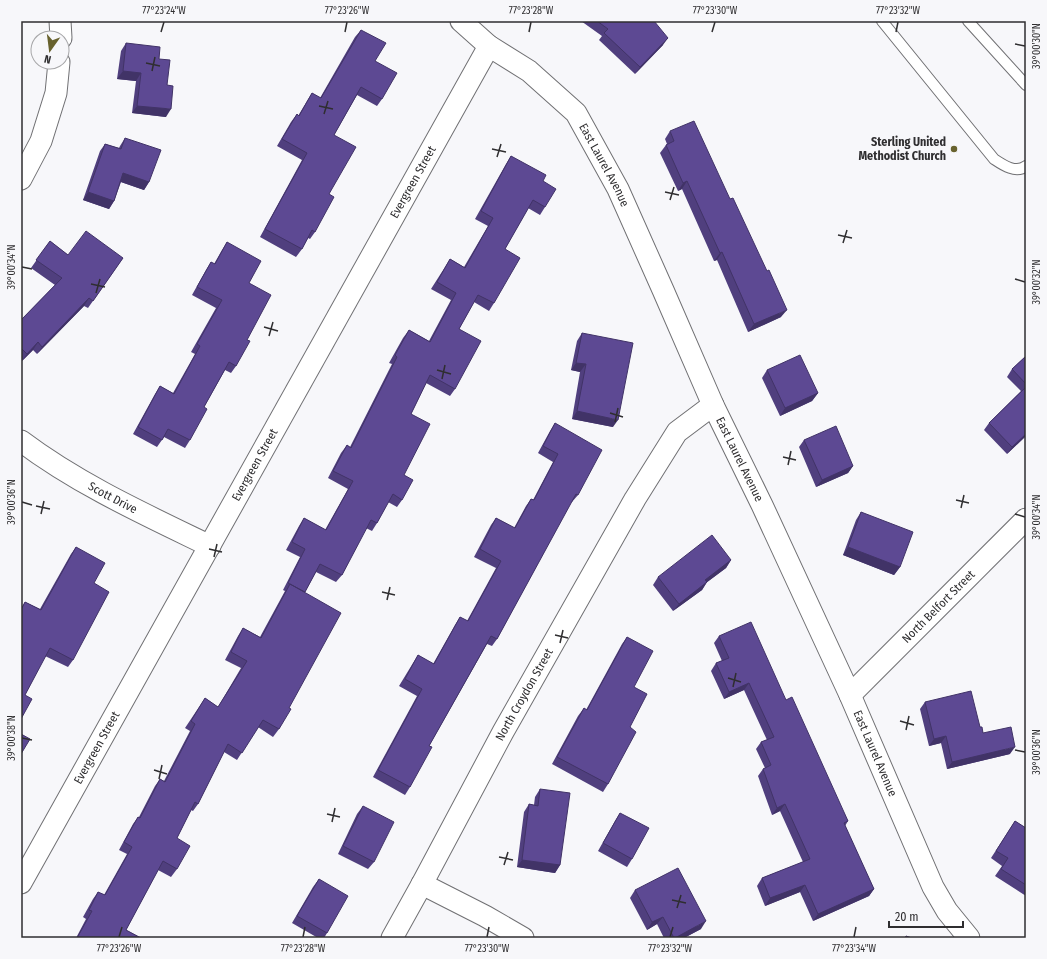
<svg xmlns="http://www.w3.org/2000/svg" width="1047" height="959" font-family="'Fira Sans Condensed',sans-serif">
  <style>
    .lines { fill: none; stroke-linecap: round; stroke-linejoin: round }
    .lane-casing { stroke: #707073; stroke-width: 12 }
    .street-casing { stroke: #707073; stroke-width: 23 }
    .lane { stroke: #fff; stroke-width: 10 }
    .street { stroke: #fff; stroke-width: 21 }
    .wall { fill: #503f7e }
    .shaded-wall { fill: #413367 }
    .building { fill: #5d4993; stroke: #413367 }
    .ticks { fill: none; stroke: #2f2e30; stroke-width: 1.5 }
    .poi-dot { fill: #68622e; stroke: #f7f7fa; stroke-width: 1.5 }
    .labels { text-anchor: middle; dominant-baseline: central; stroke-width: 4; stroke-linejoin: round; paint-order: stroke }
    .poi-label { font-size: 12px; font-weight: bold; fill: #2f2e30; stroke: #f7f7fa; text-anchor: end }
    .street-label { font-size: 12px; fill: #2f2e30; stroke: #f7f7fa }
    .neatline { fill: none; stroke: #2f2e30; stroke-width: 1.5 }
    .ticks-label { font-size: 10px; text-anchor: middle; fill: #2f2e30 }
  </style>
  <rect width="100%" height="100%" fill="#f7f7fa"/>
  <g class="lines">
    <!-- lane casing -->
    <g class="lane-casing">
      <path id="lane" d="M882,21l112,138c9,6 22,15 32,7
        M968,21l58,64"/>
    </g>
    <!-- street casing -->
    <g class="street-casing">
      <g id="street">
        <path d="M60,21l1,17"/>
        <path id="s1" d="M461,21l28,25 40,25 47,42 42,76 45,101 50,115 49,100 88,190 83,192 14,24 22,27"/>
        <path d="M21,179l20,-38 15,-48 3,-31"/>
        <path id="s2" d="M21,441c57,43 125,74 189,105"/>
        <path id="s3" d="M850,695l176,-176"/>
        <path id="s4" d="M21,883l468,-837"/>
        <path d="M422,884l63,32 38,22"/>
        <path id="s5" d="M392,938l30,-54 81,-152 132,-233 42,-67 36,-27"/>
      </g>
    </g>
    <!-- lane -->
    <use href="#lane" class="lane"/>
    <!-- street -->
    <use href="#street" class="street"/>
  </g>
  <!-- wall -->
  <path class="wall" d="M581,21h71l11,24 -28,29 -36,-34 3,-4z
    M361,30l14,31 7,38 -5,7 -20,-11 -23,40 -5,59 -14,38 -5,7 -2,-1 -6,11 -6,8 -36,-20 42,-77 -25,-14 14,-24 6,-8 1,2 9,-15 5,-8 8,5 35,-61z
    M126,43l33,16 8,26 -1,32 -34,-4 4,-32 -19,-2 4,-28z
    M670,131l111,186 -33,15 -31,-72 -3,1 -32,-72 -4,2 -18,-38 6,-8 1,-1 -2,-5z
    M125,138l24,44 -5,8 -23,-8 -7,19 -5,8 -26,-9 17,-49 5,-7 14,4 1,-2z
    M511,156l32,25 2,26 -5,8 -12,-7 -23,41 -11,54 -5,8 -15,-9 -15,27 -4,60 -5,7 -24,-13 -15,31 -7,61 -2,25 -5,7 -9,-5 -11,21 -5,8 -6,-3 -24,47 -6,7 -20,-10 -11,20 -16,116 -10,21 -6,8 -15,-10 -21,33 -13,-8 -26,52 -5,7 -2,-1 -14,28v31l-6,8 -13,-7 -32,60 15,8h-65l10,-19 -3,-2 10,-18 5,-7 6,3 23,-41 -8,-4 14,-26 5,-7h1l16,-31 5,-7 4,2 26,-50 -5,-3 20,-30 13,9 23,-39 -16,-8 13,-24 5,-8 17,9 25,-46 -2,-1 17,-33 -14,-7 13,-24 5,-8 21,12 23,-41 -20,-11 13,-25 6,-8 3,2 42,-83 -3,-1 14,-25 6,-8 20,11 22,-41 -20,-11 14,-22 5,-8 14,8 24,-41 -13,-7 31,-55z
    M50,241l18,14 55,3 -35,50 -4,-2 -47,48 -4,-4 -11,11h-1v-41l34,-35 -24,-17z
    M227,242l22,41 -2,57 -11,26 -5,7 -6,-3 -21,37 -14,33 -5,8 -21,-11 -7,10 -24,-13 22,-40 5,-8 13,7 22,-39 -4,-2 25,-44 -24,-13 14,-25 5,-8 3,2 8,-14z
    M582,333l31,94 -41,-8 8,-47 -9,-2 6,-29z
    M1026,356v80l-19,18 -23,-24 5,-7 32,-32 -14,-14 5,-8z
    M767,370l51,23 -6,8 -32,15 -18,-38z
    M555,423l23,72 -6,7h-1l-74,137 -5,7 -5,-2 -58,102 -19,41 -5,8 -32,-18 44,-81 -18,-10 14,-23 5,-8 15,9 22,-39 5,-8 7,4 29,-53 -22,-11 17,-32 5,-7 18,10 12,-22 5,-7 2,1 20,-38 -15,-9 12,-22z
    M804,440l49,26 -5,7 -32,14 -17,-40z
    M861,512l39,55 -6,8 -51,-20 13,-35z
    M76,547l18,36 -21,77 -5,7 -23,-11 -20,39 -4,24v-111l4,-6 15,7 31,-55z
    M731,560l-5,8 -19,14 -5,8 -29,21 -20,-26 5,-8z
    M719,636l67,64 62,121 -3,5 29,63 -5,7 -56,25 -13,-29 -35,14 -8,-20 5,-8 41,-16 -23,-51 -8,4 -14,-39 5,-7 2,-1 -9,-19 5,-7 6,-2 -23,-50 -20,9 -13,-28 5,-8 6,-2 -8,-18z
    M627,637l7,50 -4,40 -22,57 -5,8 -51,-28 26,-48 6,-8 2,2 36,-66z
    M925,702l55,25 3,6 27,21 -63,15 -6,-26 -12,3 -9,-37z
    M540,789l20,76 -5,8 -38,-6 7,-55 5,-8 5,1 1,-8z
    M363,806l11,56 -6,7 -30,-15 19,-40z
    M620,813l12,46 -5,8 -29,-16 17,-30z
    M1015,821l11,7v68l-31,-20 7,-10 -11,-8z
    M319,879l8,54 -3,5h-6l-26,-15 21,-36z
    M635,890l66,39 -17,9h-20l-7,-14 -10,6 -17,-32z"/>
  <!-- shaded-wall -->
  <path class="shaded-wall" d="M668,38l-5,7 -28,29 5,-7z
    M123,71l18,2 -5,8 -19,-2z
    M137,106l34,3 -5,8 -34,-4z
    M123,173l26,9 -5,8 -26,-9z
    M687,181l-5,8 -4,2 5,-8z
    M88,192l26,9 -5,8 -26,-9z
    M722,252l-5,8 -3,1 6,-8z
    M89,298l-5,8 -47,48 5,-7z
    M787,310l-6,7 -33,15 6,-8z
    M38,342l-5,8 -11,11 5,-7z
    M576,363l10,1 -6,8 -9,-2z
    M818,393l-6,8 -32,15 5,-8z
    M577,411l41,9 -5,7 -41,-8z
    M1026,434v2l-19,18 5,-7z
    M853,466l-5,7 -32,14 6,-7z
    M848,547l52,20 -6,8 -51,-20z
    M731,560l-5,8 -24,18 5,-4 -5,8 -29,21 6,-7 26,-24z
    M749,683l-5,7 -20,9 5,-7z
    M946,736l-5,7 -12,3 5,-7z
    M1015,747l-5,7 -63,15 5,-7z
    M785,804l-5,7 -8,4 5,-7z
    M522,860l38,5 -5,8 -38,-6z
    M805,885l-5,7 -35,14 5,-8z
    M874,889l-5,7 -56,25 5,-7z
    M663,917l-6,7 -10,6 5,-8z
    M706,921l-5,8 -17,9h-9z"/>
  <!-- building -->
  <path class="building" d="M597,21h55l1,1 1,-1 14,17 -28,29 -36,-34 4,-4z
    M361,30l25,13 -11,18 22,12 -15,26 -21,-12 -27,48 22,12 -27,47 5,3 -19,35 -3,-2 -10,19 -37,-20 42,-76 -25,-14 15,-25 2,2 13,-23 9,5z
    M126,43l34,4 -1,12 11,1 -3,25 6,1 -2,23 -34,-3 4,-33 -18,-2z
    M694,121l36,78 3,-1 34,73 2,-1 18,40 -33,14 -32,-72 -2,1 -33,-72 -4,2 -17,-38 8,-4 -4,-10z
    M125,138l36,12 -12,32 -26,-9 -9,28 -26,-9 17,-48 16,5z
    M511,156l35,19 -3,6 13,8 -11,18 -12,-7 -28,49 15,9 -26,45 -16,-8 -19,34 22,12 -26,48 -25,-14 -19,39 19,10 -26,51 9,5 -11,20 -9,-6 -16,29 -6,-3 -29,55 -22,-11 -15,28 -17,-9 17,-34 -13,-7 12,-24 22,12 27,-49 -20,-10 14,-26 4,3 46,-91 -2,-2 14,-25 21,12 26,-49 -19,-11 13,-23 15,9 28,-50 -12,-7z
    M86,231l37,27 -30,43 -4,-3 -47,49 -4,-5 -11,12 -6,-6v-28l41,-42 -26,-18 14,-19 18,14z
    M227,242l34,19 -12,22 22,12 -24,45 3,1 -14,25 -7,-4 -25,45 3,2 -17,31 -22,-11 -6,11 -24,-13 22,-41 14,8 26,-48 -3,-2 25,-44 -25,-13 14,-25 4,2z
    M582,333l51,10 -15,77 -41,-9 9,-47 -10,-1z
    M800,355l18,38 -33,15 -18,-38z
    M1026,356v28l-14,-15z
    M1026,387v47l-14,13 -23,-24z
    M555,423l47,27 -24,45 -2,-1 -79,145 -6,-3 -62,110 3,1 -22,40 -32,-17 44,-81 -17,-10 13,-24 16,9 26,-47 8,4 33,-60 -21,-12 16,-31 19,10 16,-29 3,1 24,-46 -15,-8z
    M836,426l17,40 -31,14 -18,-40z
    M861,512l52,20 -13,35 -52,-20z
    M712,535l19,25 -26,20 2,2 -28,22 -21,-27z
    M76,547l29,16 -11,20 15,9 -36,68 -23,-12 -25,47 7,4 -11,20v-109l4,-8 16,8z
    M290,584l51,29 -52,95 2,1 -12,20 -16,-9 -21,33 -14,-9 -30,60 -3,-2 -18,36 13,8 -13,23 -14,-8 -37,69 15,8h-64l15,-27 -3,-1 9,-18 7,3 27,-48 -8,-5 14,-25 2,1 20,-39 5,3 30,-58 -4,-3 14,-23 13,9 29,-46 -16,-9 12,-24 18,10z
    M751,622l35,78 6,-3 56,124 -4,2 30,66 -56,25 -13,-29 -35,13 -8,-20 48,-19 -25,-55 -8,4 -14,-39 8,-4 -10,-23 13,-5 -25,-54 -20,9 -13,-29 13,-5 -10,-22z
    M627,637l26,14 -19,36 13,7 -17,33 6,5 -28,52 -51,-27 27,-49 3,2z
    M971,691l9,36h2l1,6 28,-6 4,20 -63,15 -6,-26 -12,3 -9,-37z
    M21,734l9,5 -9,15z
    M540,789l30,4 -10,72 -38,-5 7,-56 9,2z
    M363,806l31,16 -20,40 -31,-16z
    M620,813l29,15 -17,31 -29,-16z
    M1015,821l11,7v57l-25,-16 7,-11 -12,-7z
    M678,868l28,53 -31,17h-1l-11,-21 -11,5 -17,-32z
    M319,879l29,17 -21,37 -30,-17z
    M906,936l6,2h-7z"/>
  <!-- ticks -->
  <path class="ticks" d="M161,32l3,-10M345,32l2,-10M529,32l2,-10M712,32l3,-10M896,32l2,-10M1015,44l10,2M146,63l14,3M152,71l3,-14M319,106l14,3M324,114l4,-13M492,149l14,3M497,157l4,-13M665,192l14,3M670,200l4,-13M838,235l14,3M843,243l4,-13M22,267l10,2M1015,279l10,3M91,284l14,3M96,293l4,-14M264,327l14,4M269,336l4,-14M437,370l14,4M442,379l3,-14M610,413l13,4M615,422l3,-14M783,457l13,3M788,465l3,-14M956,500l13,3M22,502l10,3M36,506l14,3M961,508l3,-13M41,514l3,-13M1015,514l10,3M209,549l13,3M214,557l3,-13M382,592l13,3M387,600l3,-13M555,635l13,3M560,643l3,-13M728,678l13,4M733,687l3,-14M900,721l14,4M906,730l3,-14M22,738l10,2M1015,750l10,2M154,770l13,4M159,779l3,-14M327,814l13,3M332,822l3,-14M499,857l14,3M504,865l4,-13M672,900l14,3M677,908l4,-13M119,937l3,-10M303,937l2,-10M487,937l2,-10M670,937l3,-10M854,937l2,-10"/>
  <!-- markers -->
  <circle class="poi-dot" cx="954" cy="149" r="4"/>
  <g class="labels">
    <!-- poi labels -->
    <g class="poi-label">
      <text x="946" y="142">Sterling United<tspan x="946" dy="14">Methodist Church</tspan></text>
    </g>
    <!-- street labels -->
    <g class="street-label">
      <text stroke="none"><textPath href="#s1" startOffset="207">East Laurel Avenue</textPath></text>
      <text stroke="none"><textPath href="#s4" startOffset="803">Evergreen Street</textPath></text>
      <text stroke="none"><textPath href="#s1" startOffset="531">East Laurel Avenue</textPath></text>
      <text stroke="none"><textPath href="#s4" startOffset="479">Evergreen Street</textPath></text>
      <text stroke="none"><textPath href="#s2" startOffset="108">Scott Drive</textPath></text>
      <text stroke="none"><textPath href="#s3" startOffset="125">North Belfort Street</textPath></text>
      <text stroke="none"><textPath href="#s5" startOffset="277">North Croydon Street</textPath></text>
      <text stroke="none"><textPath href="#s4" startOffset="155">Evergreen Street</textPath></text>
      <text stroke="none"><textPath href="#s1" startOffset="855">East Laurel Avenue</textPath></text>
    </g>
  </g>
  <!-- border -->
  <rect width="1047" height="959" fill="none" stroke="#f7f7fa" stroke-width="44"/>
  <!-- north arrow -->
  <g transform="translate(50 50) rotate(194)"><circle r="19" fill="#f7f7fa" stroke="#a7a7a9"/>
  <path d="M0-3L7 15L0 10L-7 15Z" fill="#68622e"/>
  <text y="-6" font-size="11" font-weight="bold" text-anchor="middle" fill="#2f2e30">N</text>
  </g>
  <!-- scale -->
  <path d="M889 921v6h74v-6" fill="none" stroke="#2f2e30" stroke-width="2"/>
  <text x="895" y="921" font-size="12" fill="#2f2e30" stroke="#f7f7fa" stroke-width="3" paint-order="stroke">20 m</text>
  <rect x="22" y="22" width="1003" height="915" class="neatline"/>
  <g class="ticks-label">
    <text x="164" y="14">77°23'24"W</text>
    <text x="347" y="14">77°23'26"W</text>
    <text x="531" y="14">77°23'28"W</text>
    <text x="715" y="14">77°23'30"W</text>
    <text x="898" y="14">77°23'32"W</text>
    <text transform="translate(1036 46) rotate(-90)" y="4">39°00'30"N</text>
    <text transform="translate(11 267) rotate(-90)" y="4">39°00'34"N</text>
    <text transform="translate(1036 282) rotate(-90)" y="4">39°00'32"N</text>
    <text transform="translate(11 502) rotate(-90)" y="4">39°00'36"N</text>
    <text transform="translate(1036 517) rotate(-90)" y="4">39°00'34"N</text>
    <text transform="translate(11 738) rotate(-90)" y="4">39°00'38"N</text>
    <text transform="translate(1036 752) rotate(-90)" y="4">39°00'36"N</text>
    <text x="119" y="952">77°23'26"W</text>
    <text x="303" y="952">77°23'28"W</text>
    <text x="487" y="952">77°23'30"W</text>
    <text x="670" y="952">77°23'32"W</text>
    <text x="854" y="952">77°23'34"W</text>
  </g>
</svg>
